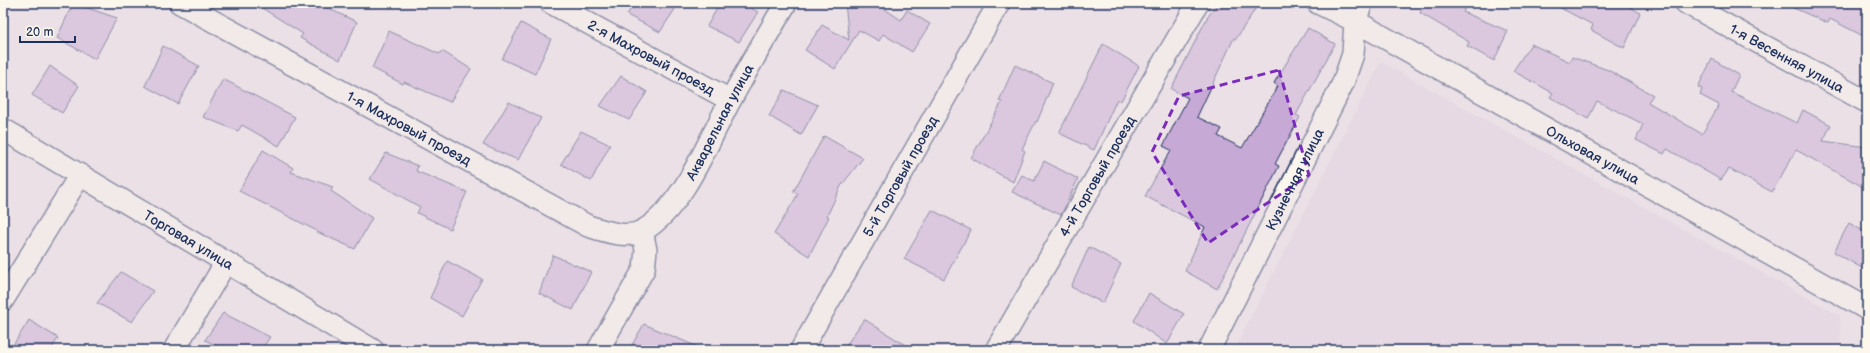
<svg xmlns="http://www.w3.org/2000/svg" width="1870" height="353" font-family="'Balsamiq Sans',sans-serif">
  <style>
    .built { fill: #e0d0e0 }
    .building { fill: #c7a9d6; stroke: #1b2f5e }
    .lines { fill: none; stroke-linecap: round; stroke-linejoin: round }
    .street-casing { stroke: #1b2f5e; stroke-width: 24 }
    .street { stroke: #fbf7ec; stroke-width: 21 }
    .marked { fill: none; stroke: #7b2cbf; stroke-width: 3; stroke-dasharray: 8 5; stroke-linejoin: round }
    .labels { text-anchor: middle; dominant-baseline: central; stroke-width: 3.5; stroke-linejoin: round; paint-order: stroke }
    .street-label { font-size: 14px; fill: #1b2f5e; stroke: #fbf7ec }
  </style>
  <rect width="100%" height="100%" fill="#ebe0e5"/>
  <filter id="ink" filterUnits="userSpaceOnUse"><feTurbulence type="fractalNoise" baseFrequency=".025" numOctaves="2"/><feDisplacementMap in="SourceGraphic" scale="8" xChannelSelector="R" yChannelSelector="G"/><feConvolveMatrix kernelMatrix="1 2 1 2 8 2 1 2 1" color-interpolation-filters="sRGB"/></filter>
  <g filter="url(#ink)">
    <!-- built -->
    <path class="built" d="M1381,62l459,254 1,34h-607z"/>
    <!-- building -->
    <path class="building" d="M73,3l44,15 -22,41 -38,-21z
      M254,3h63l40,19 -17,38 -40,-22 3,-4z
      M634,3h45l-19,29 -33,-17z
      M720,3h22l16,9 -19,30 -32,-16z
      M845,3h31l25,17 6,-10 23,14 -18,28 -29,-18 -4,7 -20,-11 -24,39 -30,-19 17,-25 27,15z
      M1218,3h41l-23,36 -2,-1 -37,79 25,12 -4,7 24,12 36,-62 -4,-3 34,-55 27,16 -39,71 4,2 -25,47 4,2 -62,123 -32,-18 20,-44 -60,-31 26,-46 -8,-4 25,-48 -17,-9 36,-71z
      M1425,3h42l-4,9 45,19 -14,30 -27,-15 2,-4 -49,-29z
      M1551,3h73l16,10 -16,35 -33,-18 2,-5z
      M1782,3h85v35l-37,-19 -2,4z
      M521,23l30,16 -16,35 -33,-15z
      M389,31l50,23 3,-3 29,18 -21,33 -46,-20 -1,2 -31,-16z
      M1103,44l36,22 -18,35 -4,-2 -23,51 -35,-17z
      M1531,44l39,18 2,-5 36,13 45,25 -5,7 54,32 17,-29 -19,-10 2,-6 -4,-2 14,-28 27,16 -8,17 66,31 6,-13 28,15 -8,16 44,6v42l-71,-39 -24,42 -43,-23 -8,11 -54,-31 -3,5 -28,-14 7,-16 -46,-23 -9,18 -38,-22 3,-4 -40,-22z
      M163,46l36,20 -21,38 -33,-18z
      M1015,65l38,18 -16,39 -1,-1 -14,28 3,2 -12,31 -42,-24 31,-56 -3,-1z
      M50,66l29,20 -17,27 -30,-18z
      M621,76l26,16 -18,28 -29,-14z
      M223,79l72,38 -16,29 -37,-21 -4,6 -35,-14z
      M784,90l34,15 -17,30 -32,-19z
      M509,102l32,16 -23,42 -35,-15z
      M581,131l29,14 -19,36 -30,-17z
      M824,136l39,22 -22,28 -14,30 2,1 -20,39 -35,-22 24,-40 -5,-2z
      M263,150l30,18 -2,4 42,15 -2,4 41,27 -17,31 -38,-17v-1l-78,-40z
      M386,153l32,13 -2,5 51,21 -17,37 -33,-16 3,-6 -50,-28z
      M1044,161l34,18 -17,36 -49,-23 10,-17 12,6z
      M932,210l39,20 -27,49 -40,-20z
      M1849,223l18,10v38l-33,-19z
      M1089,247l32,17 -18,39 -32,-16z
      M553,255l38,17 -18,38 -34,-17z
      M447,261l35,18 -20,37 -32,-18z
      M121,272l32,19 -21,31 -35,-19z
      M1149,293l35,21 -17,30 -33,-23z
      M223,313l47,24 -9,13h-35l-21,-10z
      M864,319l49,31h-70z
      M29,320l29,18 -7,12h-41z
      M644,324l61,26h-76z"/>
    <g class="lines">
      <!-- street casing -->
      <g class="street-casing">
        <g id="street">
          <path id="s1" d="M180,3l408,223c17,5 39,14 56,4 40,-24 64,-89 86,-129 18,-33 37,-66 56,-98"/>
          <path id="s2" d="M551,3l179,97"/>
          <path id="s3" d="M1318,3l37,18 512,288"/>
          <path id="s4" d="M1686,3l181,99"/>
          <path id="s5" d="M3,129l370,221"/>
          <path d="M3,300l77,-125"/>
          <path d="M174,350l52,-88"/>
          <path d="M598,350l46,-81 2,-19 -4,-19"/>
          <path id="s6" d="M801,350l198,-347"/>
          <path id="s7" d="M996,350l202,-347"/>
          <path id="s8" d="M1209,350l134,-267 10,-29 2,-33 7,-18"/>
        </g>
      </g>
      <!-- street -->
      <use href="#street" class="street"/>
    </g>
  </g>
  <!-- marked area -->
  <path d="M0 0H1870V353H0ZM1279,70l30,105 -101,68 -56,-91 27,-56z" fill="#ebe0e5" fill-opacity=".55" fill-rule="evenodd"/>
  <path class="marked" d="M1279,70l30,105 -101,68 -56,-91 27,-56z"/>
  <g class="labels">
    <!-- street labels -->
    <g class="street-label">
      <text stroke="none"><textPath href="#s2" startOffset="114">2-я Махровый проезд</textPath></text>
      <text stroke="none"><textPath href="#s4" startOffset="115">1-я Весенняя улица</textPath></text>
      <text stroke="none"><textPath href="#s1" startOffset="656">Акварельная улица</textPath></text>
      <text stroke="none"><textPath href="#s1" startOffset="261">1-я Махровый проезд</textPath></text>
      <text stroke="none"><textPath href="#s3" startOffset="314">Ольховая улица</textPath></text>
      <text stroke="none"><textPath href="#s6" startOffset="200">5-й Торговый проезд</textPath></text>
      <text stroke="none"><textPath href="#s7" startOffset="201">4-й Торговый проезд</textPath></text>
      <text stroke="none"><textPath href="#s8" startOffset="191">Кузнечная улица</textPath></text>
      <text stroke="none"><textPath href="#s5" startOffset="216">Торговая улица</textPath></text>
    </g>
  </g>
  <!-- margin -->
  <rect width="1870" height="353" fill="none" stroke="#fbf7ec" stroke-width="16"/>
  <rect x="8" y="8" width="1854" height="337" fill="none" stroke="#1b2f5e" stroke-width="1.5" filter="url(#ink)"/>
  <!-- scale -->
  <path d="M20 36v6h55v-6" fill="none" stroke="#1b2f5e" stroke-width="2"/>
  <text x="26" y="36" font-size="12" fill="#1b2f5e" stroke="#fbf7ec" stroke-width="3" paint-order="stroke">20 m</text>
</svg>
